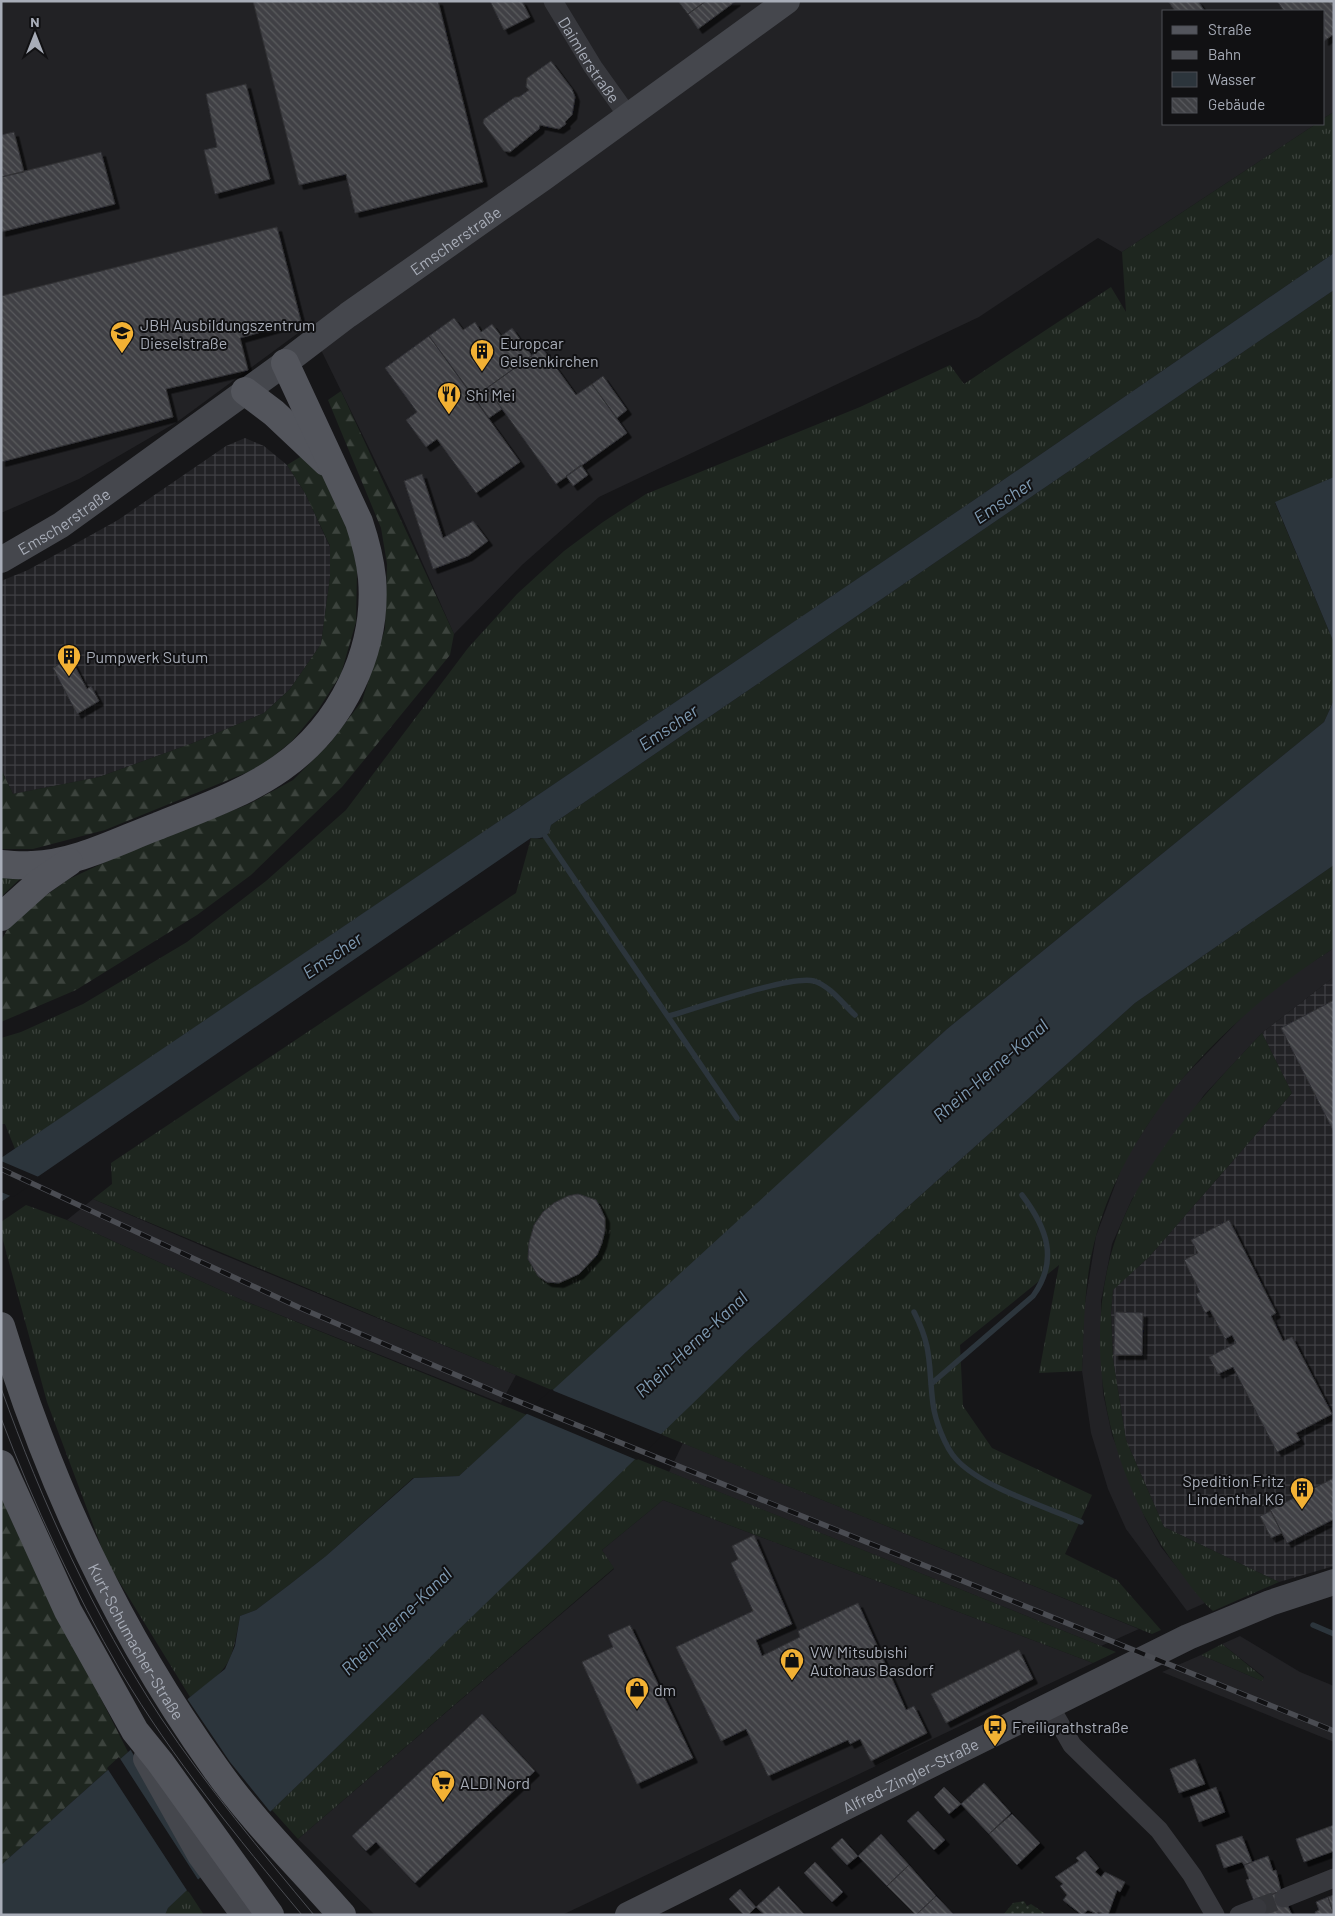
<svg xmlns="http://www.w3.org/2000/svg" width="1335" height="1916" font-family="Barlow,sans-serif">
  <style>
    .built { fill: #222225 }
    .industrial { fill: url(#industrial-grid) }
    .grass { fill: url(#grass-tufts) }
    .forest { fill: url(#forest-firs) }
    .park { fill: url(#park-dots) }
    .water { fill: #2c353c }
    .pier { fill: #161618 }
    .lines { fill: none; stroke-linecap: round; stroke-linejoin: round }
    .stream { stroke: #2c353c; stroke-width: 5.5 }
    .building { fill: url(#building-back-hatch); stroke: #303034; filter: url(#shadow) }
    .street-tunnel { stroke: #333438; stroke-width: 19; stroke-dasharray: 19 9; stroke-linecap: butt }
    .street { stroke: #37383d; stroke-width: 19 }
    .secondary { stroke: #45474d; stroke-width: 26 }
    .primary { stroke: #53555c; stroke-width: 28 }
    .tram { stroke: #4a4c52; stroke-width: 1 }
    .rail-casing { stroke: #4a4c52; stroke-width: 5.5 }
    .rail { stroke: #111113; stroke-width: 4; stroke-dasharray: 11; stroke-linecap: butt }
    .labels { text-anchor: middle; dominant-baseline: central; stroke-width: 4; stroke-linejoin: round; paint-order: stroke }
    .street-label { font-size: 16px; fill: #a8adb8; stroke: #111113 }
    .poi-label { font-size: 16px; fill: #a8adb8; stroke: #111113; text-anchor: start }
    .water-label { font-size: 18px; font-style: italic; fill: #7f9bb3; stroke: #111113 }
  </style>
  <defs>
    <pattern id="industrial-grid" width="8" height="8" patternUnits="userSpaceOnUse" patternTransform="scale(1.25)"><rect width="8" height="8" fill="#222225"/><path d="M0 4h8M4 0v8" fill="none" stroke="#3f3f43"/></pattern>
    <pattern id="grass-tufts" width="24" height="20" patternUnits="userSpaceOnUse" patternTransform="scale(1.25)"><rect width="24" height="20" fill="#1e261f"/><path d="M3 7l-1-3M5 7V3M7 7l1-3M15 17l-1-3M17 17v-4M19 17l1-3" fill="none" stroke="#3c433d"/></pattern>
    <pattern id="forest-firs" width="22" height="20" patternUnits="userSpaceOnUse" patternTransform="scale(1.25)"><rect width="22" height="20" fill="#1e261f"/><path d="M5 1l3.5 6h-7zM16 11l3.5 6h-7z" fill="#3c433d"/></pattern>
    <pattern id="park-dots" width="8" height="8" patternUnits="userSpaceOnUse" patternTransform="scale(1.25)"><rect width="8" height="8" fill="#1e261f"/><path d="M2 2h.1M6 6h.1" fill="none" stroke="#3c433d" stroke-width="1.8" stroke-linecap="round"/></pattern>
    <pattern id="building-back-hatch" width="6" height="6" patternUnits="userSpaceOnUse" patternTransform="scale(1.25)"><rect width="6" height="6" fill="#404145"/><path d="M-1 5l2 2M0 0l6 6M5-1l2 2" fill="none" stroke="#595a5e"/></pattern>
    <filter id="shadow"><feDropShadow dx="4.5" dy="4.5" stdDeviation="0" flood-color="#0009"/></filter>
  </defs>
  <rect width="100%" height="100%" fill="#161618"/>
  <!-- built -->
  <path class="built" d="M1,1h1333v111l-10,6v-107h-160v113h152l-194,128 -24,-14 -119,79 -380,180 -77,68 -68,69 -58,-131 -74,-151 -17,-24 -128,94 -98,57 -78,34z
    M1334,948v29l-72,56 -58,62 -72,104 -20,45 -11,57v43l2,49 9,42 33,83 16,29 44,56 -18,8 -61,-82 -18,-40 -17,-56 -9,-62 2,-62 12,-73 28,-75 45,-69 81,-83 41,-33z
    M93,1199l121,52 302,124 -15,28 -259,-103 -175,-80z
    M683,1443l456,186 -38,17 -432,-174z
    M663,1500l430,163 -531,252h-187l-77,-76 316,-270 -12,-19z
    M1240,1636l60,36 34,14v56l-172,-70 39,-17 61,26 2,-4 -42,-33z"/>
  <!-- industrial -->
  <path class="industrial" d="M245,438l19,8 23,19 18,28 25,54v30l-9,67 -31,45 -26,24 -71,30 -94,34 -86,17 -12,-25v-188l27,-11 90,-50 108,-74z
    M1334,977v589l-55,16 -115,-55 -38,-87 -13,-81 -2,-47 2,-23 36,-32 143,-164 -30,-60z"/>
  <!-- grass -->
  <path class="grass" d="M1334,112v141l-360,247 -959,649 -10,-25h-4v-86l20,-6 62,-28 104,-62 79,-61 80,-71 122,-162 49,-54 47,-43 39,-29 43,-28 214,-87 90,-42 14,19 147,-97 15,25 -4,-60 194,-128h8v-6z
    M1334,290v187l-59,26 59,140v57l-10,22 -377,307 -393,362 -461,-192 19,-15 -1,-21 405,-270 15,-55 11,1 7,-6 2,-8z
    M1334,865v83c-103,66 -205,167 -238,288 -12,42 -12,91 -14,135l-43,2 20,-108 -99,80 3,61 29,42 100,47 -27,59 52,26 44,50 -9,4 -492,-200 86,-82 389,-349z
    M1,876l21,1 -21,20z
    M1262,1033l30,60 -143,164 -36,33 -2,22 2,47 13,81 38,87 115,55 -66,29c-15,-13 -26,-30 -38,-46 -75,-102 -102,-249 -43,-365 32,-64 82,-116 130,-167z
    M26,1205l41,15 175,80 285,115 -68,61 -46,2 -87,78 -37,29 -33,25 -16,6c-9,49 -9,51 -50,81l-83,-135 -60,-160 -46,-169v-11z
    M635,1458l481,194 -23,11 -430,-163 -61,50 12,18 -316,271 -26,-29z
    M1222,1644l42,34 -2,3 -61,-26z
    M187,1889l17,26h-39l3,-7z"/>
  <!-- forest -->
  <path class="forest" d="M341,391l113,243 -4,21 -108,132 -91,88 -54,40 -121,75 -75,32v-81l6,-11 31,-29 31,-22 49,-23 131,-52 44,-24 37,-37 32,-42 23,-72 2,-65 -6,-36 -53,-128z
    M305,454l22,28 22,45 8,43 -1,52 -15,52 -23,36 -26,31 -32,26 -155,63 -72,19h-32v-80l12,25 86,-17 94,-34 71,-30 26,-24 31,-45 9,-67v-31l-25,-53 -18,-28z
    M1,1492l21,51 106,209 -127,113z"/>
  <!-- park -->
  <path class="park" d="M1024,1901l3,5 4,-2 16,11h-44l10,-12z"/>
  <!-- water -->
  <path class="water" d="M1334,253v37l-783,535 -2,8c-6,5 -10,6 -18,5l-530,364v-44l973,-658z
    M1334,477v166l-59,-141z
    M1334,700v165l-199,138 -389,349 -474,458 -104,98 -3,7h-164v-50l189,-168 35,-28 10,-23 5,-30 16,-6 33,-25 37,-29 88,-78 45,-2 488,-447 377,-307z"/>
  <!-- pier -->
  <path class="pier" d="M1,1161l40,17 -28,19 -12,-5z
    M552,1389l2,2 109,44 -26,25 -112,-47z
    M186,1697l44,65 42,52 -68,62 -75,-129z
    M119,1757l80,124 -11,11 -81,-124z"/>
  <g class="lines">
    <!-- stream -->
    <path class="stream" d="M545,836l192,282
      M669,1016c28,-8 121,-41 145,-35 16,5 29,23 41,34
      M914,1312c19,37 14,53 19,92 2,16 12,43 23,55 25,28 90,48 125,63
      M931,1384l102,-88c26,-36 14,-68 -11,-101
      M1313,1625l21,9"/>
  </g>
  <!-- building -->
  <path class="building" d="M253,1h185l45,181 -128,31 -9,-39 -47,11z
    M490,1h32l8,16 -26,13z
    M678,1h28l-18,13z
    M706,1h30l-38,28 -10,-15z
    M1168,1h30l6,9 -29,1z
    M1277,1h57v33l-10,7v-30h-40z
    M551,61l21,28 3,8 -3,18 -7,7 1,2 -7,5 -19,-4 -1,4 -29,23 -6,-1 -21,-28 1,-4 31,-22h4l10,-7 -3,-3 1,-9z
    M246,84l24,95 -55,15 -11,-44 13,-3 -11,-53z
    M14,132l10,40 -23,5v-42z
    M101,152l14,52 -114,28v-55z
    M277,227l24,94 -61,17 8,32 -82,19 7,28 -172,45v-166z
    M454,318l9,12 12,-8 6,10 11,-8 9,12 11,-8 20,28 -58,41 -45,-61z
    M429,336l91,126 -44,31 -39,-54 -11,8 -20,-27 11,-8 -32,-44z
    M542,348l34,47 16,-11 35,49 -71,51 -69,-96z
    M603,376l24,34 -10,8 -25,-34z
    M487,388l15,21 -13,9 -15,-21z
    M581,465l7,10 -15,11 -7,-10z
    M422,474l21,64 30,-17 15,20 -20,15 -35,13 -29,-88z
    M70,657l17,32 4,-3 8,15 -22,13 -24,-46z
    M1334,1000v132l-53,-104z
    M578,1194l18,6 4,7 5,11v12l-3,13 -5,12 -18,19 -20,9 -12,-1 -9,-6 -10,-17 1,-16 5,-18 9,-13 11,-9 14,-7z
    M1229,1220l47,93 -5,3 12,25 9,-4 40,77 -36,19 4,7 -23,12 -44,-85 -15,7 -9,-17 27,-14 -4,-8 -7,4 -15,-29 -5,3 -9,-19 4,-2 -16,-32 14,-7 -7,-13z
    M1115,1312l28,1 -1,42h-28z
    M1334,1478v41l-47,24 -17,-33z
    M1271,1511l11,22 -11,5 -11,-22z
    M754,1535l38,89 -36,16 6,16 38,-19 -2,-6 60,-28 48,107 8,-4 13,27 -56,28 -11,-22 -10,5 -2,-4 -80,36 -22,-47 -25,12 -45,-94 77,-36 -22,-48 7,-4 -6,-13z
    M630,1625l63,133 -56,26 -55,-122 31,-15 -5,-12z
    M1019,1650l14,29 -87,44 -15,-29z
    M482,1714l53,57 -120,112 -39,-41 -10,9 -14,-15z
    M1195,1759l10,25 -26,9 -9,-24z
    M984,1783l27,30 -22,21 -28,-30z
    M944,1787l17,17 -12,10 -15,-17z
    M1216,1787l9,25 -26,10 -9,-25z
    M918,1811l27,29 -11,10 -27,-29z
    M1012,1814l28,29 -23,22 -28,-31z
    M1334,1825v26l-30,11 -8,-23z
    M881,1834l28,31 -22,21 -29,-30z
    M1242,1836l10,26 -8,3 -2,-3 -18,6 -8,-23z
    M842,1838l16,18 -11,9 -16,-17z
    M1085,1851l14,17 -4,4 6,5 4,-5 20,10 -5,10 -3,-2 -9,25 -10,-3 -1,2 -9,-4 -6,5 -19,-15 4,-5 -7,-9 3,-2 -8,-7 24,-16 -3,-3z
    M1268,1856l5,15 3,-1 5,21 -27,10 -8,-21 3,-1 -5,-14z
    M815,1862l28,30 -11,10 -28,-29z
    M909,1865l27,31 -20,19 -29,-29z
    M779,1886v1l26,28h-40l-9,-8z
    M740,1889l16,18 -8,8h-4l-15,-16z
    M1281,1891l11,24h-33l-5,-14z
    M1334,1895v19l-6,-17z
    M936,1896l18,19h-38z
    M1328,1897l6,18h-18l-1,-3 4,-2 -3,-8z"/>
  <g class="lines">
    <!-- street-tunnel -->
    <path class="street-tunnel" d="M1257,1908l27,-10"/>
    <!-- street -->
    <g class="street">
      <path id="s1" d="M553,1l40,66 35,49"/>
      <path d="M1049,1705l23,40 87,85 33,45 23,40"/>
      <path d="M1284,1898l50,-20"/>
      <path d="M1239,1915l18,-7"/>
    </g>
    <!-- secondary -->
    <g class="secondary">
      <path id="s2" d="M1,560l60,-35 224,-162 63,-48 195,-137 244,-177"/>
      <path d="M146,1759l54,96 44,60"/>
      <path id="s3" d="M628,1915l560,-278 82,-34 64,-21"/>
    </g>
    <!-- primary -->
    <g class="primary">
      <path d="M245,391l29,22 52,49"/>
      <path d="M1,864c10,1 21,2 31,1 43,-1 86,-24 126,-39 42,-17 86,-32 123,-58 60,-42 97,-117 91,-190 -2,-20 -7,-38 -13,-56l-74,-159"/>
      <path d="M1,917l39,-35 29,-20"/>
      <path id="s4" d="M1,1326c49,160 117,306 215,443 35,50 85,99 126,146"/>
      <path d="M1,1464l67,147 67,120 25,31 110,153"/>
    </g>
    <!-- tram -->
    <path class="tram" d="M1,1388c41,115 93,228 160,330 46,69 100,133 153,197
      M1,1418c33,87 73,173 120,254 52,87 116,165 181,243"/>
    <!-- rail casing -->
    <g class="rail-casing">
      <path id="rail" d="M1,1169l297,138 207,89 829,335"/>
    </g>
    <!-- rail -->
    <use href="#rail" class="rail"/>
  </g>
  <!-- icons -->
  <defs>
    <g id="university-pin" transform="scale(1.25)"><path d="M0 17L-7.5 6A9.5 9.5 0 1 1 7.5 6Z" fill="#f2b134" stroke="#111113"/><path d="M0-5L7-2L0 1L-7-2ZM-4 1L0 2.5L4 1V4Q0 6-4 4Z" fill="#111"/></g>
    <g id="building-pin" transform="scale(1.25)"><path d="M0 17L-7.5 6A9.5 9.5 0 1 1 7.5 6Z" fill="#f2b134" stroke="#111113"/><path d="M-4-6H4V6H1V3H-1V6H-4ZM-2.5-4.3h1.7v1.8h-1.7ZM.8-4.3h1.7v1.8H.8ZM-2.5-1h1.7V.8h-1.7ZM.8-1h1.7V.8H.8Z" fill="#111"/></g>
    <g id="restaurant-pin" transform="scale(1.25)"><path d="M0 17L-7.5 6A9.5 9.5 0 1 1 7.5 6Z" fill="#f2b134" stroke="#111113"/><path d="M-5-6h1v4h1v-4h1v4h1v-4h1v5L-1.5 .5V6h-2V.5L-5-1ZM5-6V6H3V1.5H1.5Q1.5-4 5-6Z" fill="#111"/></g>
    <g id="shop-pin" transform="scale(1.25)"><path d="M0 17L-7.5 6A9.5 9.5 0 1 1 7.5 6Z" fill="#f2b134" stroke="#111113"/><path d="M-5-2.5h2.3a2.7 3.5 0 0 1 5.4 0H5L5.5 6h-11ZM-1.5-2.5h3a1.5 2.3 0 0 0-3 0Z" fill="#111"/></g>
    <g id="bus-pin" transform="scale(1.25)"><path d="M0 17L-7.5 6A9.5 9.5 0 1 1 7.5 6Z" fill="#f2b134" stroke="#111113"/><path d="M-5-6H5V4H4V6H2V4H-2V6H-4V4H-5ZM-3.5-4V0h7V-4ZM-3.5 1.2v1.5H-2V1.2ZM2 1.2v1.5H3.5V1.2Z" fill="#111"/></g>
    <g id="supermarket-pin" transform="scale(1.25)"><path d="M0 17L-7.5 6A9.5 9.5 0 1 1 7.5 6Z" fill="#f2b134" stroke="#111113"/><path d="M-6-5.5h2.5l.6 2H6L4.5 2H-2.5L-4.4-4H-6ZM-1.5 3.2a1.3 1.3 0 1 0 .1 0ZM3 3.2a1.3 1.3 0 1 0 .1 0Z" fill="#111"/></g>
  </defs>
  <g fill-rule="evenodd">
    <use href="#university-pin" x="122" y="333"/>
    <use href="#building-pin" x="482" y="351"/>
    <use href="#restaurant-pin" x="449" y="394"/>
    <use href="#building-pin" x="69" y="656"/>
    <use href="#building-pin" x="1302" y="1489"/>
    <use href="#shop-pin" x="792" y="1660"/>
    <use href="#shop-pin" x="637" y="1689"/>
    <use href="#bus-pin" x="995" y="1726"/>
    <use href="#supermarket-pin" x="443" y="1782"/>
  </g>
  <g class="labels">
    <!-- street labels -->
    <g class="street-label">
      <text stroke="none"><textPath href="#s1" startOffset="69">Daimlerstraße</textPath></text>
      <text stroke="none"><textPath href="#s2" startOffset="556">Emscherstraße</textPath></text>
      <text stroke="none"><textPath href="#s2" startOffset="74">Emscherstraße</textPath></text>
      <text stroke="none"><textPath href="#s4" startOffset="344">Kurt-Schumacher-Straße</textPath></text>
      <text stroke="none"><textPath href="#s3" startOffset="315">Alfred-Zingler-Straße</textPath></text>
    </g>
    <!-- poi labels -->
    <g class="poi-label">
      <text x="140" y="324">JBH Ausbildungszentrum<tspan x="140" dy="18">Dieselstraße</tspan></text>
      <text x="500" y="342">Europcar<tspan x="500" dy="18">Gelsenkirchen</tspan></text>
      <text x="466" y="394">Shi Mei</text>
      <text x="86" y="656">Pumpwerk Sutum</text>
      <text x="1284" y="1480" text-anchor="end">Spedition Fritz<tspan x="1284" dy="18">Lindenthal KG</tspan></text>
      <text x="810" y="1651">VW Mitsubishi<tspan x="810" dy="18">Autohaus Basdorf</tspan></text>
      <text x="654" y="1689">dm</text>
      <text x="1012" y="1726">Freiligrathstraße</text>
      <text x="460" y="1782">ALDI Nord</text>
    </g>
    <!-- water labels -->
    <g class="water-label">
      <text transform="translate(1003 500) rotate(-34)">Emscher</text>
      <text transform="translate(668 727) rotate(-34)">Emscher</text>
      <text transform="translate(332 955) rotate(-34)">Emscher</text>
      <text transform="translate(990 1070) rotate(-41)">Rhein-Herne-Kanal</text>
      <text transform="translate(691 1344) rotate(-43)">Rhein-Herne-Kanal</text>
      <text transform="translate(396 1621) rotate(-44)">Rhein-Herne-Kanal</text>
    </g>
  </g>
  <!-- border -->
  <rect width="1335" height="1916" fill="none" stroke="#a8adb8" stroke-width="5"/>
  <!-- legend -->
  <rect x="1162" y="10" width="162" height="115" fill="#111113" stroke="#4d4f55"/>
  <rect x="1172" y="26" width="25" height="8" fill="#53555c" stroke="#4d4f55"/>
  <text x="1208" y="35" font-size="15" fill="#a8adb8">Straße</text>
  <rect x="1172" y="51" width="25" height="8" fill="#4a4c52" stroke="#4d4f55"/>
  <text x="1208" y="60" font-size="15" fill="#a8adb8">Bahn</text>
  <rect x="1172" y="72" width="25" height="15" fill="#2c353c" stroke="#4d4f55"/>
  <text x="1208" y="85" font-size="15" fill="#a8adb8">Wasser</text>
  <rect x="1172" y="98" width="25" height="15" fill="url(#building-back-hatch)" stroke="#4d4f55"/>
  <text x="1208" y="110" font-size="15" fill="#a8adb8">Gebäude</text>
  <!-- north arrow -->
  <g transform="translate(35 35)" stroke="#111113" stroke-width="4" paint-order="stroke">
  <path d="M0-4L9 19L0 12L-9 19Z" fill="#a8adb8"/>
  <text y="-8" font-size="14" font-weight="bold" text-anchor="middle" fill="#a8adb8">N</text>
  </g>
</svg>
